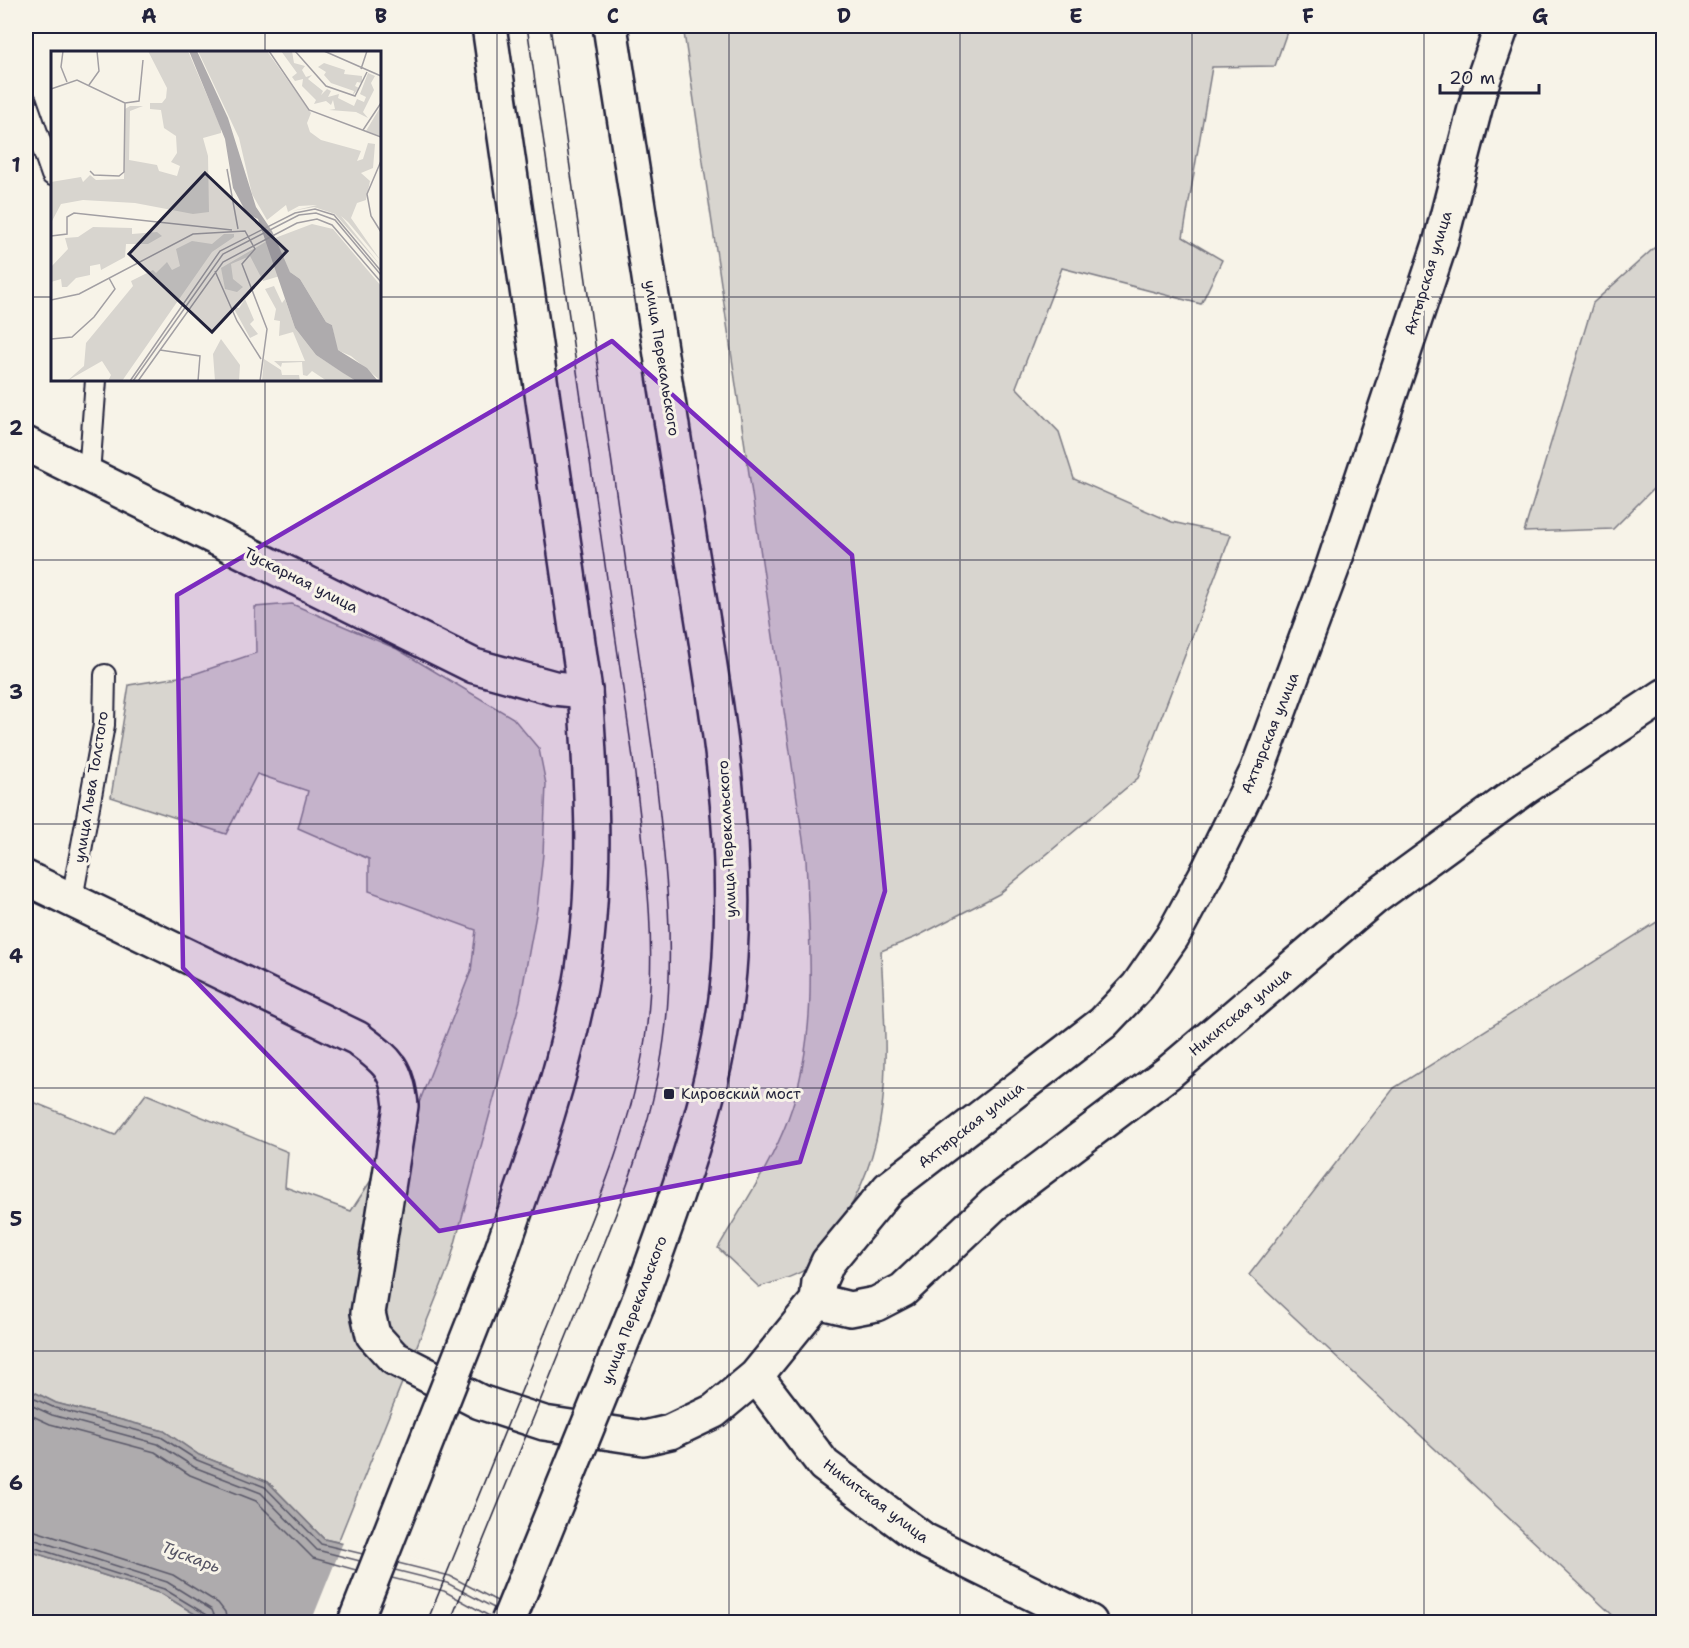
<svg xmlns="http://www.w3.org/2000/svg" width="1689" height="1648" font-family="'Shantell Sans',sans-serif">
  <style>
    .green { fill: #d8d5cf; stroke: #7d7c85; stroke-width: 1.5 }
    .water { fill: #aeabad; stroke: #76747f; stroke-width: 1.5 }
    .pier { fill: #f7f3e8 }
    .lines { fill: none; stroke-linecap: round; stroke-linejoin: round }
    .shore { stroke: #5a5969; stroke-width: 1.5 }
    .service-casing { stroke: #22223b; stroke-width: 24 }
    .minor-casing { stroke: #22223b; stroke-width: 38 }
    .primary-casing { stroke: #22223b; stroke-width: 38 }
    .service { stroke: #f7f3e8; stroke-width: 20 }
    .minor { stroke: #f7f3e8; stroke-width: 33 }
    .primary { stroke: #f7f3e8; stroke-width: 33 }
    .tram { stroke: #22223b; stroke-width: 1.5 }
    .primary-bridge-casing { stroke: #22223b; stroke-width: 38; stroke-linecap: butt }
    .primary-bridge { stroke: #f7f3e8; stroke-width: 33 }
    .marked { fill: #7b2cbf; fill-opacity: 0.2; stroke: #7b2cbf; stroke-width: 4.5; stroke-linejoin: round }
    .grid { fill: none; stroke: #22223b; stroke-width: 1.5; stroke-opacity: 0.55 }
    .poi-dot { fill: #22223b; stroke: #f7f3e8; stroke-width: 2 }
    .labels { text-anchor: middle; dominant-baseline: central; stroke-width: 6; stroke-linejoin: round; paint-order: stroke }
    .street-label { font-size: 15px; fill: #22223b; stroke: #f7f3e8 }
    .poi-label { font-size: 15px; fill: #22223b; stroke: #f7f3e8; text-anchor: start }
    .water-label { font-size: 16px; font-style: italic; fill: #535263; stroke: #f7f3e8 }
    .inset-road { fill: none; stroke: #a29fa3; stroke-width: 1.5 }
    .view { fill: #22223b; fill-opacity: 0.15; stroke: #22223b; stroke-width: 3 }
    .inset-edge { fill: none; stroke: #22223b; stroke-width: 3 }
    .neatline { fill: none; stroke: #22223b; stroke-width: 2 }
    .grid-label { font-size: 20px; text-anchor: middle; font-weight: bold; fill: #22223b }
  </style>
  <rect width="100%" height="100%" fill="#f7f3e8"/>
  <filter id="ink" filterUnits="userSpaceOnUse"><feTurbulence type="fractalNoise" baseFrequency=".0167" numOctaves="2"/><feDisplacementMap in="SourceGraphic" scale="12" xChannelSelector="R" yChannelSelector="G"/><feConvolveMatrix kernelMatrix="1 2 1 2 8 2 1 2 1" color-interpolation-filters="sRGB"/></filter>
  <g filter="url(#ink)">
    <!-- green -->
    <path class="green" d="M683,26h606l-14,40 -63,1 -29,170 39,23 -21,44 -139,-36 -46,119 43,45 15,47 98,43 59,13 -93,243 -139,116 -83,43 -35,14c5,102 16,189 -44,278 -7,11 -14,26 -24,35 -14,12 -36,17 -54,23l-41,-39c24,-42 53,-83 70,-129 31,-83 22,-172 18,-259z
      M1663,240v239l-50,50 -89,3 69,-229z
      M292,604l105,45 116,69 26,31 7,35 -3,70 -6,55 -17,92 -71,265 -111,276 -14,-3 -56,-57 -69,-27 -35,-24 -108,-28 -30,-15v-289l89,36 31,-41 142,58 -3,35 66,24 64,-98 56,-142 5,-41 -107,-39v-32l-71,-31 10,-37 -51,-17 -31,60 -115,-37 18,-112 62,-10 65,-22 -1,-46z
      M1663,918v704h-43l-371,-347 145,-187z
      M26,1550l136,44 46,28h-182z"/>
    <!-- water -->
    <path class="water" d="M26,1388l30,15 108,28 35,24 69,27 56,57 128,31 96,52h-340l-46,-28 -136,-44z"/>
    <!-- pier -->
    <path class="pier" d="M344,1540l109,27 98,55h-240z"/>
    <g class="lines">
      <!-- shore -->
      <path class="shore" d="M26,1395l29,13 106,29 36,23 68,27 56,57 42,10
        M26,1403l26,12 106,29 36,23 67,26 56,57 43,11
        M26,1413l24,11 105,28 35,23 66,26 57,57 43,12
        M26,1528l147,47 45,28 7,9 2,10
        M26,1537l141,45 45,28 5,12
        M26,1545l138,44 43,26 3,7
        M398,1563l52,13 47,25
        M395,1570l52,13 47,25
        M392,1578l52,13 47,26"/>
      <!-- service casing -->
      <g class="service-casing">
        <path id="service" d="M26,101l26,74
          M89,474l7,-94
          M72,899l32,-174 1,-50"/>
      </g>
      <!-- minor casing -->
      <g class="minor-casing">
        <path id="minor" d="M26,444l448,222 80,22 31,3
          M26,878l331,160c30,23 40,28 44,68l-33,207 5,22 21,23 86,44 64,21 100,15 26,-6 44,-21 42,-35 61,-75
          M817,1301l2,-19 9,-20 61,-74 214,-165 35,-37 34,-49 37,-68 48,-98 75,-202 108,-325 40,-155 22,-63
          M817,1301l33,8 26,-5 27,-14 90,-85 175,-132 206,-175 152,-111 138,-91
          M756,1376l68,89 100,75 166,82"/>
      </g>
      <!-- primary casing -->
      <g class="primary-casing">
        <path id="primary" d="M489,26l96,665c7,98 13,198 -5,296 -18,93 -50,182 -81,271
          M610,26c26,172 53,344 80,516 22,137 49,275 40,415 -7,119 -51,234 -92,346"/>
      </g>
      <!-- service -->
      <use href="#service" class="service"/>
      <!-- minor -->
      <use href="#minor" class="minor"/>
      <!-- primary -->
      <use href="#primary" class="primary"/>
      <!-- tram -->
      <path class="tram" d="M427,1622c43,-105 86,-210 129,-316 35,-86 75,-174 89,-267 14,-93 -1,-188 -12,-281l-106,-732
        M450,1622c41,-101 83,-203 124,-304 37,-91 77,-180 90,-278 13,-95 0,-191 -11,-286l-103,-728"/>
      <!-- primary-bridge casing -->
      <g class="primary-bridge-casing">
        <path id="primary-bridge" d="M355,1622l144,-364
          M508,1622l130,-319"/>
      </g>
      <!-- primary-bridge -->
      <use href="#primary-bridge" class="primary-bridge"/>
    </g>
  </g>
  <!-- marked area -->
  <path class="marked" d="M612,341l240,214 33,336 -85,271 -361,69 -256,-263 -6,-373z"/>
  <!-- grid -->
  <path class="grid" d="M265,26v26M497,26v1596M729,26v1596M960,26v1596M1192,26v1596M1424,26v1596M26,297h26M380,297h1284M265,380v1242M26,560h1638M26,824h1638M26,1088h1638M26,1351h1638"/>
  <!-- markers -->
  <rect class="poi-dot" x="663" y="1088" width="12" height="12" rx="3"/>
  <g class="labels">
    <!-- street labels -->
    <g class="street-label">
      <text transform="translate(1428 273) rotate(-73)">Ахтырская улица</text>
      <text transform="translate(662 358) rotate(81)">улица Перекальского</text>
      <text transform="translate(301 580) rotate(27)">Тускарная улица</text>
      <text transform="translate(1270 733) rotate(-68)">Ахтырская улица</text>
      <text transform="translate(91 787) rotate(-81)">улица Льва Толстого</text>
      <text transform="translate(727 839) rotate(-93)">улица Перекальского</text>
      <text transform="translate(1240 1012) rotate(-40)">Никитская улица</text>
      <text transform="translate(971 1125) rotate(-38)">Ахтырская улица</text>
      <text transform="translate(634 1310) rotate(-69)">улица Перекальского</text>
      <text transform="translate(876 1501) rotate(37)">Никитская улица</text>
    </g>
    <!-- poi labels -->
    <g class="poi-label">
      <text x="681" y="1094">Кировский мост</text>
    </g>
    <!-- water labels -->
    <g class="water-label">
      <text transform="translate(191 1557) rotate(21)">Тускарь</text>
    </g>
  </g>
  <!-- overview -->
  <g transform="translate(51 51)">
    <rect width="330" height="330" fill="#f7f3e8"/>
    <path d="M97,0h40l33,77v5l-18,5 5,18 1,56 -16,2 -58,-11 -52,-3 -22,4 -10,19v-41l30,-5 2,5 7,-7 6,5 28,-1 1,-70 5,-3h13l-13,5 -1,49 28,5 2,6 18,5 3,-10 -9,-4 6,-9 -1,-17 -12,-8 -3,-18 -11,-1v-6h12l4,-5 1,-10zM147,0h69l44,62 -4,10 3,9 11,8 40,11 -4,10 6,-2 5,-16 7,1 -2,24 -12,5 9,8 -4,19 -9,3 -6,15 30,43 -33,-39 -7,-6 40,50 -46,-52 -21,-7 -22,4 25,-6 -18,1 -11,6 -2,-7 -19,15 -15,-26 -13,-56zM230,0h11l2,12 11,3 -3,4 4,7 6,-2 -4,4 15,12 -2,4 6,-6 4,2 -3,6 11,-3 -1,4 16,8 3,-7 7,3 2,-5 -6,-3 8,-21 7,3 -4,7 3,7 -11,22 5,6 -12,-6 -27,-2 6,-1 -2,-9 -2,5 -5,-4 -12,3 2,-4 -14,-14 1,-7 -8,2 -3,-4 5,-4zM273,12l21,7 -1,4 18,2v7l-5,-1 -2,4 4,2 -6,7 1,-4 -23,-8 -7,-8 2,-3 -8,-5zM330,55v30l-15,-5zM261,173l21,5 48,57v95l-30,-25 -14,-6 -5,-25 -6,-3 -26,-43 -10,-7 -13,-26 -2,-8zM42,176l39,1v6l25,-2 5,4 -14,8h-22l-1,13 -24,13 -1,-6 -10,2v9l-14,3 -9,9h-5l-1,-8 -10,3v-15l17,-18 -3,-11 13,-1zM173,183h10v3l-22,15 -90,129h-14l3,-6 -9,-14 -35,20 17,-15 2,-23 47,-57 -2,-5 22,-11 3,3 11,-11 5,8 8,-4 -4,-17 16,-8 20,3zM216,190l13,35 -17,5 -13,-25 -19,8 2,15 10,8 -6,5 -12,-3 -4,-21zM223,235l8,17 3,-4 10,29 21,27 40,26h-29l-15,-10 -5,5 -4,-1 -1,-13 -20,1 -1,4 -7,-6h31l-12,-29 -14,4 1,-15 -6,-1 2,-11 -11,-20zM194,248l9,21 -4,4 8,10 -8,4 -17,-31 6,1zM170,288l19,26 -1,16h-24l-2,-27zM213,308l17,11 1,5h17l1,6h-38z" fill="#d8d5cf"/>
    <path d="M138,0h8l31,67 28,89 16,24 18,41 10,7 26,43 6,3 6,25 29,18 11,13h-22l-13,-8 -27,-18 -21,-27 -37,-109 -11,-5 -14,-26 -8,-49z" fill="#aeabad"/>
    <path class="inset-road" d="M12,0l-2,16 6,15M218,0l40,59 72,27M244,0l31,35 29,10 12,-24M273,0l57,25M310,18l6,-18M38,34l10,-14 -2,-20M0,38l26,-9 48,23 -1,69 -5,4 -25,-1 -4,-4M74,52l14,-2 4,-41M312,79l18,-27M330,110l-14,33 4,22 10,16M176,118l11,60M0,185l16,-2v-17l7,-4 158,17M164,220l22,50 24,38M0,249l28,-6 114,-60 52,-3 10,18 -13,15 25,65 -7,52M0,288l21,-2 22,-20 21,-28 -6,-11M109,299l40,6 -2,25M79,330l90,-130 75,-38 20,-4 19,6 47,56M82,330l90,-127 76,-39 17,-2 19,7 46,55M87,330l85,-119 74,-39 20,-4 15,6 49,57"/>
    <path class="view" d="M154,122l82,78 -75,81 -83,-78z"/>
    <rect width="330" height="330" class="inset-edge"/>
  </g>
  <!-- margin -->
  <rect width="1689" height="1648" fill="none" stroke="#f7f3e8" stroke-width="66"/>
  <!-- scale -->
  <path d="M1440 84v9h99v-9" fill="none" stroke="#22223b" stroke-width="3"/>
  <text x="1449" y="84" font-size="18" fill="#22223b" stroke="#f7f3e8" stroke-width="4.5" paint-order="stroke">20 m</text>
  <rect x="33" y="33" width="1623" height="1582" class="neatline"/>
  <g class="grid-label">
    <text x="149" y="23">A</text>
    <text x="381" y="23">B</text>
    <text x="613" y="23">C</text>
    <text x="844" y="23">D</text>
    <text x="1076" y="23">E</text>
    <text x="1308" y="23">F</text>
    <text x="1540" y="23">G</text>
    <text x="16" y="172">1</text>
    <text x="16" y="435">2</text>
    <text x="16" y="699">3</text>
    <text x="16" y="963">4</text>
    <text x="16" y="1226">5</text>
    <text x="16" y="1490">6</text>
  </g>
</svg>
